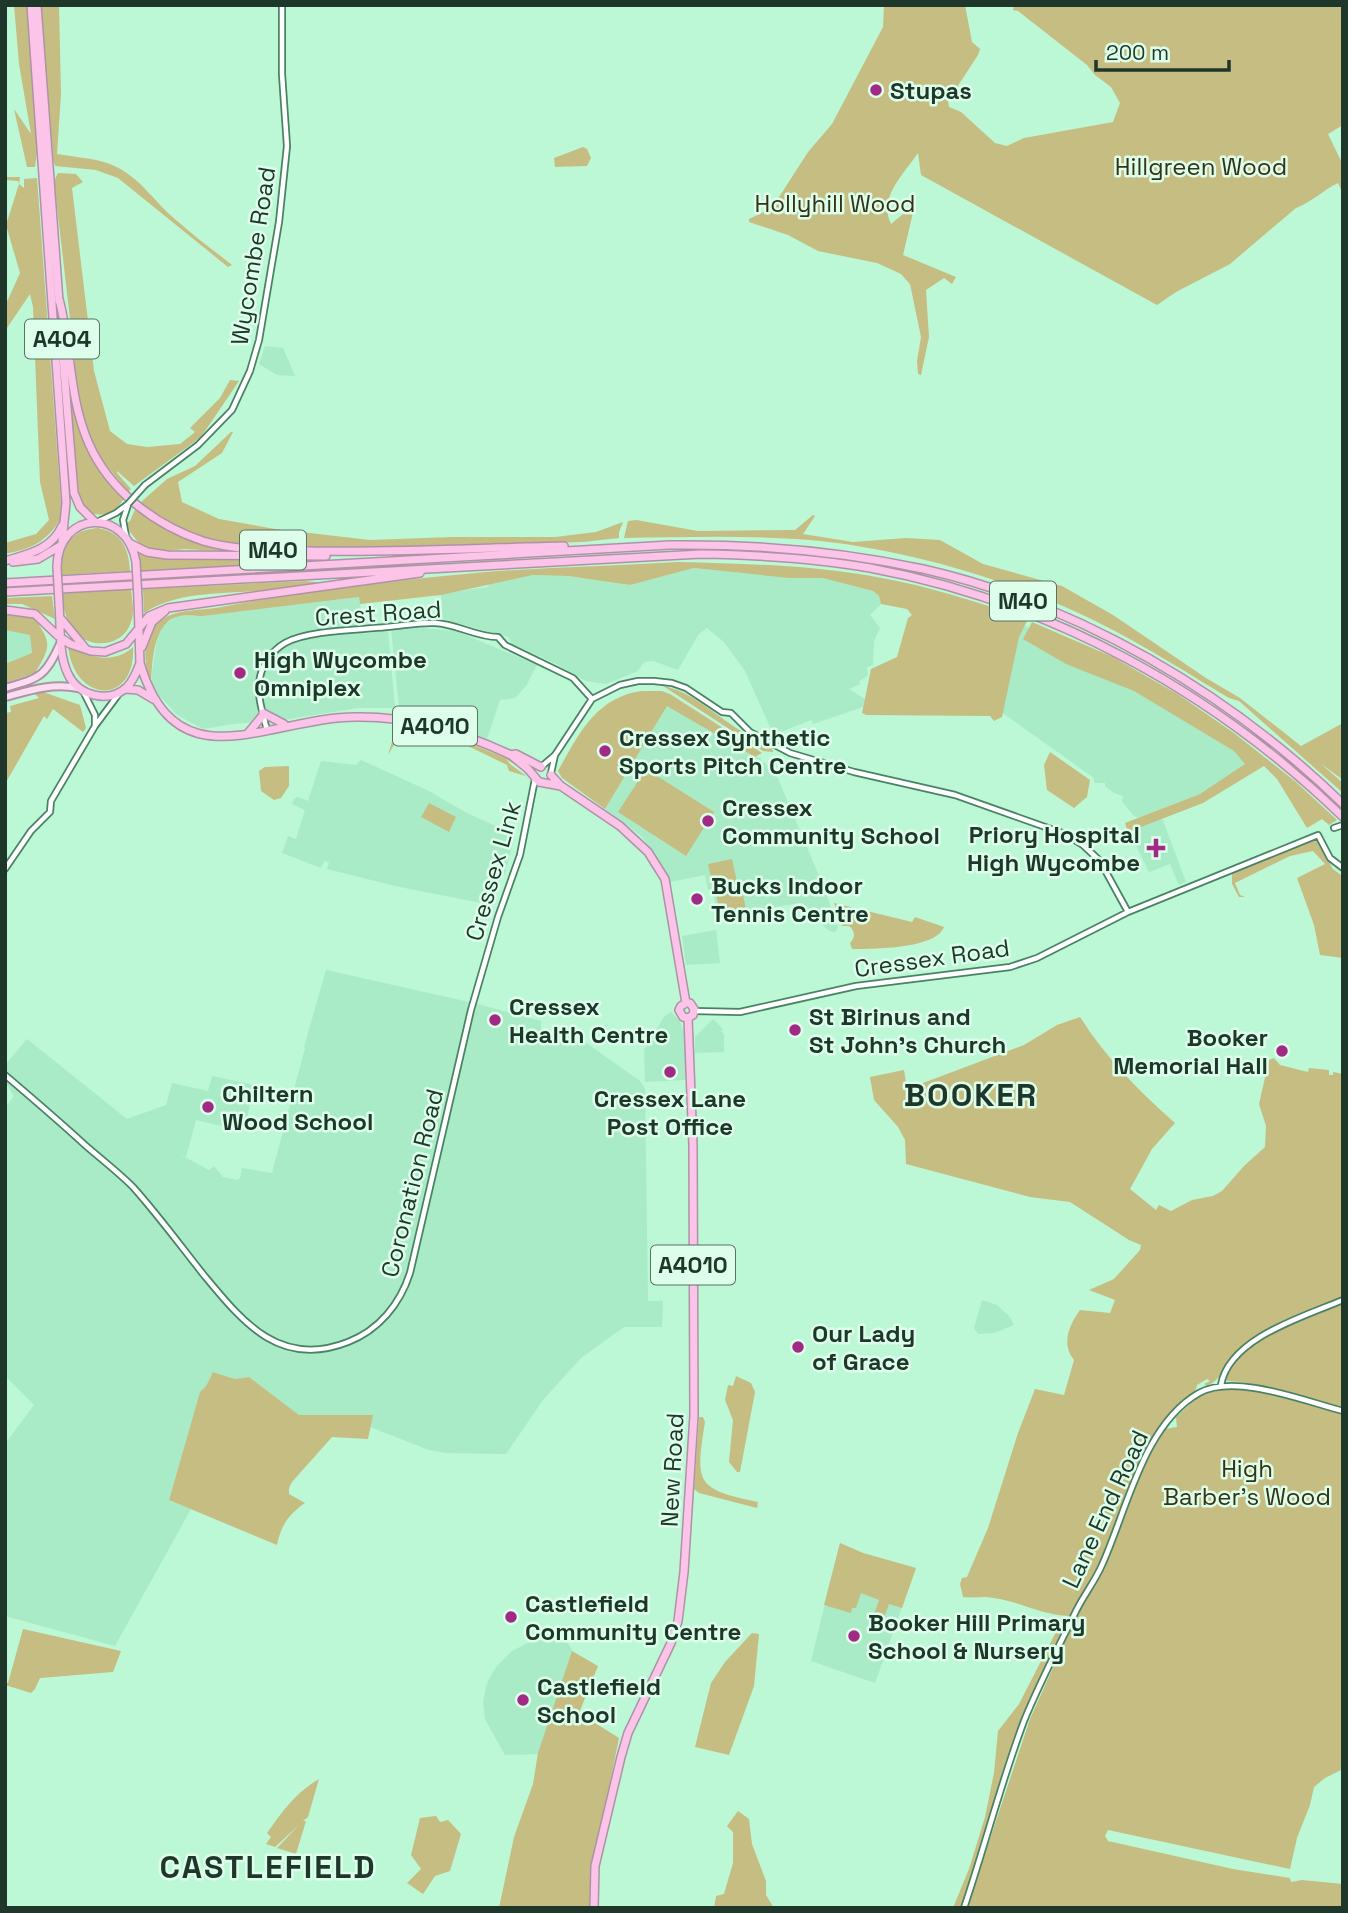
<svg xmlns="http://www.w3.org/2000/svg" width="1348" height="1913" font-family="'Space Grotesk',sans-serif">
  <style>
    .built { fill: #a9ebc6 }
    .green { fill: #c6bd82 }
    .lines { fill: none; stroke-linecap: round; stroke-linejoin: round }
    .minor-casing { stroke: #4a8265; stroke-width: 8 }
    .major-casing { stroke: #ae93a6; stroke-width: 10 }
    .highway-casing { stroke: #ae93a6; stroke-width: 10 }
    .minor { stroke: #fff; stroke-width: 4.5 }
    .major { stroke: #fddcf1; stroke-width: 6 }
    .highway { stroke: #fbc4e8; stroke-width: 7 }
    .minor-bridge-casing { stroke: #4a8265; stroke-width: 8; stroke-linecap: butt }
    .highway-bridge-casing { stroke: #ae93a6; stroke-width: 10; stroke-linecap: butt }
    .minor-bridge { stroke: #fff; stroke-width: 4.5 }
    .highway-bridge { stroke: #fbc4e8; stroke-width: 7 }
    .poi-dot { fill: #a12b84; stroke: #dcfeea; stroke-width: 2.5 }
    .labels { text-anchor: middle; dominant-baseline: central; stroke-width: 5; stroke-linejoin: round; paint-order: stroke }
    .shield { fill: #dcfeea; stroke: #587364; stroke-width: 2 }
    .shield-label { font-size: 23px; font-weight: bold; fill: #1f372a }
    .poi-label { font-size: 24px; font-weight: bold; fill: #1f372a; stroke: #dcfeea; text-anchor: start }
    .park-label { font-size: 24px; fill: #373215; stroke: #dcfeea }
    .street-label { font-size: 24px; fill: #1f372a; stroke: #dcfeea }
    .district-label { font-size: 32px; font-weight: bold; letter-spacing: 2px; fill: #1f372a; stroke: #dcfeea }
  </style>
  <rect width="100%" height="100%" fill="#bcf7d6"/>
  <!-- built -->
  <path class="built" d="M265,346l18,2 12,28 -18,-1 -18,-11z
    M694,568l97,10 32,-1 50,14 6,5 2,8 -11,11 10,13 -6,13 -1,24 -6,2 1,9 -9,5 1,3 -11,5 16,10 -2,8 -50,17 -2,-4 -30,12 -10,-3 -26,-58 -21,-29 -17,-14 -9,7 -20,35 -25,-9 -9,1 -6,9 -32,13 -20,-3 -30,-17 -44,-20 -4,-7 -66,-18 -1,-25 46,-7 3,-3 44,-9 33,1 63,9z
    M359,597l5,37 24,-4 7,78h-37l-75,12 -50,4 -30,5 -26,-14 -18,-20 -7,-11v-13l6,-37 6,-9 13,-9h26z
    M1016,621l204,106 30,39 -50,28 -62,24 -5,-3 -11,-14 1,-5 -9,-3 -9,-7v-3h-11v-5l-97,-69z
    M5,623l18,2 23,21 -41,26z
    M421,628l35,3 81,34 -11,21 -11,12 -15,2 -13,39 -55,-18 -32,-5 -9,-87z
    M667,705l87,52 7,1v3l13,8 51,121 13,38 -3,4 -6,-1 -29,-28 -49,8 -2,3 -30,6 -7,-30h-4l-3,-15 -35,7 -12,-23 -17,-23 -36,-27z
    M361,760l68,31 36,21 50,23 -10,39 -7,9 -7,22 -96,-19 -68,-17 2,-7 -5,-1 -3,7 -39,-15 6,-17 8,3 9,-29 -13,-6 2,-5 3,-2 11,4 13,-40 35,4z
    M1162,818l24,64 -7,3 -9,-21 -21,8 -20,-41z
    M716,930l4,33 -34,2 -4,-29z
    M326,970l152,34 63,17v8l44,13 55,39 5,8 3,212h15l-1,26h-38l-43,31 -38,42 -37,54 -60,-1 -17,-3 -59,-23 2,-12h-73l-50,-38 -14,2 -22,-7 -7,14 -6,7 -31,107 22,9 -76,137 -110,-30v-172l29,-39 -29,-29v-268l9,-12 -9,-14v-17l22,-26 100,80 39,-14 6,-22 36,8 4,-15 42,9 -10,46 -48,-11 -10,37 -9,-4 32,17 5,-4 9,11 14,3 3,-2 2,-10 30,5 33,-125 -1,-1z
    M671,1012l9,9 4,11 4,44 -3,4 -40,2 -1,-32 20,-33z
    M713,1019l10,10 -2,2 3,3v18l-29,1v-16z
    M982,1300l15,5 13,12 4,8 -20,8 -16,1 -4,-6z
    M840,1543l23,10 53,15 -41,115 -64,-22z
    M543,1639l24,3 22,34 -49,78 -35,1 -20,-36 -2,-17 4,-19 9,-16 16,-16 16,-8z"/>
  <!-- green -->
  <path class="green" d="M14,5h13l11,139 -3,23h-8l-13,-58 17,25 -12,-70z
    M41,5h18l2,89 -4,60c18,3 36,4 53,10 30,12 43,37 66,56 18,16 37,30 56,45l-4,2 -110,-89 -22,-8 -41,-4 -2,-7z
    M884,5h81l7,37 8,7 -2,6 -30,46 1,6 12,5 34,31 12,3 17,-8 89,-16 7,-19 -9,-16 -16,-12 -8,-10 -69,-54 -5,-1 1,-5h329v120l-15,9 15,31v29l-5,-11c-15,7 -26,19 -42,25l-66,56 -54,28 -19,13 -236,-130 -3,-22c-15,22 -40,45 -27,71l24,-20 -12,51 53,22 -4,7 -8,-6 -18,12 3,47 -8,38 -3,-1 -1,-13 4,-24 -11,-53 -9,-10 -24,-11 -59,-12 -30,-16 -39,-13v-3l23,-11 36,-56 24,-28 51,-97z
    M583,147l4,2 4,9 -4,8 -32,1 -1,-9z
    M58,173l18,1 7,8 -11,6 22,183 16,60 17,13 20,3 33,-3 15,-12 -5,-4 30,-30 10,-18 9,1 -38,56 -67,49 -17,-15v2l14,16 -3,3 -30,-37 -16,-42 -8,-45 1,-6 -21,-181z
    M5,177h15l-1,7 5,4v-9l13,-1 25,339c-16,25 -28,31 -57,37v-11l31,-9 13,-14 -9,-38 -7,-175 -3,-13 -25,37v-25l15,-33 -14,-48 13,-41 -1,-3 -13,-1z
    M68,374c13,45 20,90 57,123 -9,14 -17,21 -34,16l-9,-10 -3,-8 -8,-65z
    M231,432h2l-11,21 -44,29 4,20 37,17 56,10 95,11 82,-3h103l41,-5 27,-10 -4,10v6l-36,4 -166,5 -84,1 -100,-4 -42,-11 -28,-13 -23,-17 27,-24 28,-13z
    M136,507l35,24 82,22 -68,-4 -30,3 -13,-5 -12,-15 -3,-9 3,-2z
    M813,515l2,1 -12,18 50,8 53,-4 34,2 43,24 79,22 51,29 93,63 34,20 61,48 42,-23v57l-23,-17 23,20v10l-104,-92 -10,-3c-40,-24 -79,-49 -120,-70 -87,-45 -200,-79 -299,-88 -61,-5 -124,-3 -186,-2l4,-17 8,-1 62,11 97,-1z
    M98,528c23,4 31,20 32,43l-69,4c-1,-27 8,-45 37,-47z
    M137,550l183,8 6,3 -185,10z
    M678,562c68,2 137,3 204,16 50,9 98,25 146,41l-9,18 -17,80 -8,4 -4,-5 -124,-1 -4,-2 9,-44 26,-12 11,-39 4,-3 -5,-6 -26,-5 -2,-8 -6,-5 -50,-13h-34l-95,-10 -64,17 -62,-9 -35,-1 -92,20 -81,9 -1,-7 -156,19c-7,0 -16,-1 -23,0 -27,4 -28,47 -29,69 -7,-20 -11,-50 9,-64 16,-13 42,-10 61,-14 87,-17 177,-27 265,-35 64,-5 128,-6 192,-10z
    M305,581l20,2c-23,3 -47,7 -70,8 -37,3 -80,1 -111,22l-1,-24z
    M131,589c1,11 4,23 0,33 -7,23 -37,28 -54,12 -11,-12 -14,-26 -15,-41z
    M52,596l3,23 -33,-15h-17v-6z
    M5,614l29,3c18,27 17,29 1,56l-30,10v-19l27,-11 -2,-18 -25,-5z
    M1032,622l81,35 66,38 55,38 62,49 41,38 -8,5 -7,-6 -15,9 -30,-49 -13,-13 -61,37 -75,29 -3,-9 75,-29 45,-30 -11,-13 -100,-60 -68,-27 -43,-25z
    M68,646c21,11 45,19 65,1 3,59 -59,57 -65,-1z
    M663,686c26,5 44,22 66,37 13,10 28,17 43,25l1,4 -10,-1z
    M642,691h20l8,3 92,59 -7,4 -88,-51 -62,103 -43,-31 -4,-7c20,-36 38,-74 84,-80z
    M43,692l37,13 6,23 -3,4 -30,-23 -6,10 -3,-3 -39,68v-71l6,-1 -1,-6 29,-8 -4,-4z
    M398,724c36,-1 87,20 119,39l-3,1 -8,-5 4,5 16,12 -17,-5 -2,-6 -41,-20 -36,-12 -1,3 -25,-8 -16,27 9,-30 62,14 46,19 -47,-21z
    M1050,752l40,28 -3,17 -13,11 -27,-18 -3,-25z
    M289,766v20l-8,12 -7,2 -13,-9 -2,-20 6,-4z
    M646,769l68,43 -28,44 -68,-44z
    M429,803l27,14 -7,15 -28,-15z
    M1314,840l4,2 15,27 8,6 2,-3v86l-23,-3 -6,-30 -17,-47 28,-14 -12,-13 -23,5 -55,27 5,12 5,2h-6l-7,-13v-11z
    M732,859l5,23 -24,5 -5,-23z
    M741,886l5,23 -12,2 -1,-3 -13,3 -5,-20z
    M834,903l78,19 3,-5 29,10c-8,22 -72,22 -92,22l-2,-6c6,-6 5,-12 -1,-17h-7z
    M1080,1017c25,40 60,75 95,106l-23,26 -22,40 26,21 3,-5 12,6 21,-11 21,-4 9,-5 22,-25 21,-19 1,-21 -7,-22 10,-44 5,-2 6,7 28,7 1,-4 20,2v5h4v-3l10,2v333l-100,-25 -16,-1 -2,-5 3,-8c-9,6 -10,13 -21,18l-3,-2 6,-3 -3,-2 -10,6 -2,7 -26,23 -15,23 -38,92 -22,47 -20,35 -5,4c-29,-1 -54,-17 -83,-19 -8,0 -15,1 -23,0l-3,-13 2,-6 5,-1 21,-49 30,-95 17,-44 29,6 10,-35c-13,-16 -5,-35 6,-50l30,3 5,-13 -26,-10 25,-11 26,-29 1,-5 -12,-5 -59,-38 -40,-5 -124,-33 -1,-24 -7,-13 -24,-27 -4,-23 34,-7 3,19 117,-44 33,-20z
    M213,1372l22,7 14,-2 50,38h74l-5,24 -36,-2 -40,45 -3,6v6l16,9c-16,11 -24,22 -28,42l-108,-45 31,-108 6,-6z
    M736,1376l15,7 4,9 -15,80h-3l-8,-10 4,-42 -8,-20 3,-15 5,1z
    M1231,1387l31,5 81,21v356l-18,9 -11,9 -4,18 -13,33 -7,31 -182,-39 -3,6 3,5 125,28 57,9 1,4 11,-2 41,4v24h-376l63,-189 51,-114 15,-23 17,-34 30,-81 22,-38 12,-2 -1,-10 24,-22z
    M699,1417h4l2,5c-10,62 -9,67 53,80l-1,6 -58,-15 -5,-4z
    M840,1543l23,10 53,15 -14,40 -13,-4 -6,17 -10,-4 6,-17 -18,-7 -5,15h-4l-1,5 -27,-8z
    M23,1629l98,22 -8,21 -73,6 -5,11 -4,4 -26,-8v-2h3z
    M1057,1630l5,1 1,2c-44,88 -70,181 -100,275h-10l16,-39 16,-52 9,-44 4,-42 21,-27z
    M752,1633l7,1 -5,52 -25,69 -34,-8 16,-64 14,-21z
    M572,1651l26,15 -19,47 40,25 -28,140 -1,30h-91l15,-71 19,-53 5,-31z
    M319,1779l-11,38 -5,4h3l-10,33 -19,-6 22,-23 -24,22 -9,-3 5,-7 -4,-4c15,-21 29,-41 52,-54z
    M738,1811l11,8 3,25 14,37v14l8,13h-60l2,-12 8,-2 9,-31v-31l-6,-6z
    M436,1816l4,6 8,-2 13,14 -11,37 -15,5 -12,18 -16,-11 14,-14 -10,-14 9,-37z"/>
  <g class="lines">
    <!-- minor casing -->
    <g class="minor-casing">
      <path id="minor" d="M145,485l53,-40 34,-35 18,-39 9,-31 20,-118 8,-76 -5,-72v-69
        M99,521l17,-8 12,-9
        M126,536l-3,-16 5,-15
        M83,691l12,24v10
        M267,730c-4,-16 -11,-36 -7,-53 3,-14 13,-27 25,-34 22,-13 75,-13 101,-16 16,-1 33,-5 49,-4 22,1 41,14 63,14l7,8 68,33 19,21
        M541,767l14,-12
        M551,773l4,-18 37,-56 28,-14 18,-4h16l18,2 14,5 36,24 9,1 19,19 40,21 64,19 101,23 110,39 18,11 17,16 28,51
        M1334,828l9,-3
        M5,869l26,-38 19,-19 1,-11 44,-75 23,-31
        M694,1011l46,1 116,-26 154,-19 27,-9 91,-46 190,-77 12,23 13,10
        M5,1075c27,23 54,46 80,70 16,14 33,27 48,42 25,28 47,58 70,87 39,47 76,95 145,68 31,-12 52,-38 62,-69l61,-263 27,-93 22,-62 15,-76
        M1221,1385c8,-47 84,-69 122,-85
        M964,1908c21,-62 37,-126 60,-187 15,-37 34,-73 52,-110 8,-16 19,-30 26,-46 25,-55 41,-140 97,-172 36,-20 105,8 144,18"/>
    </g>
    <!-- major casing -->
    <g class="major-casing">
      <path id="major" d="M5,688c35,-10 40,-11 55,-44
        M5,697c26,-7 47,-14 73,-9"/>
    </g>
    <!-- highway casing -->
    <g class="highway-casing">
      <path id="highway" d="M31,5l35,498 -4,39
        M37,5l22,296
        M59,299c13,49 9,97 30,145 21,47 66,81 114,97 34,10 71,9 106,10 85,2 170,-3 255,-5
        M62,345l12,148 6,14 15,15
        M131,544l16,8 20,3 159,1
        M5,561c23,-7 46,-11 57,-35
        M13,562l25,-3 22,-13
        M57,567c1,-57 70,-60 79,-5
        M5,583l665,-38c85,-1 169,6 253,24 155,35 307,125 420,235
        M5,592l696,-38c57,1 113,4 169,14 179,33 343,123 473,249
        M59,604c2,23 -1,49 9,70 10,22 41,30 59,13 7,-7 10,-16 13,-24l-2,-64
        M5,610l30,4 22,21 13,9 21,7 14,1 21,-8 23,-28 19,-8 252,-35
        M62,620l23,28
        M142,647l10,-25 13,-11
        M140,663c36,123 129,54 216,54 55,-1 106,15 155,38l5,-1 25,13
        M126,689l12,1 15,9
        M263,713l21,11
        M249,732l14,-17
        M511,755l17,14 11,13 22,4
        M551,775l10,11 59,40 28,26 17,27 21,124
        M686,1003l-5,3 -2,4 4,7 5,1
        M686,1003h4l4,6 -1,6 -5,3
        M594,1908l1,-42 26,-109 7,-24 43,-90 7,-22 6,-49 10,-157 -1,-269 -5,-128"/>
    </g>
    <!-- minor -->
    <use href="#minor" class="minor"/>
    <!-- major -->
    <use href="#major" class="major"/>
    <!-- highway -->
    <use href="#highway" class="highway"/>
    <!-- minor-bridge casing -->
    <g class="minor-bridge-casing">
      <path id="minor-bridge" d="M128,504l17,-19"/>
    </g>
    <!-- highway-bridge casing -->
    <g class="highway-bridge-casing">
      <path id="highway-bridge" d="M136,562l2,37
        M57,567l2,37"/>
    </g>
    <!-- minor-bridge -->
    <use href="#minor-bridge" class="minor-bridge"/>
    <!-- highway-bridge -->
    <use href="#highway-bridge" class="highway-bridge"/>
  </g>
  <!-- markers -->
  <g class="poi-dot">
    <circle cx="876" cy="90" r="7"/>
    <circle cx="240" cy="673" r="7"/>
    <circle cx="605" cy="751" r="7"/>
    <circle cx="708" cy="821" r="7"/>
    <path d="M1152.5 837.5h7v7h7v7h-7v7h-7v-7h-7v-7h7z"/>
    <circle cx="697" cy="899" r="7"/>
    <circle cx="495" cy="1020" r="7"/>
    <circle cx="795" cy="1030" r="7"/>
    <circle cx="1282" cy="1051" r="7"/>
    <circle cx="670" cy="1072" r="7"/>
    <circle cx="208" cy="1107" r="7"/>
    <circle cx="798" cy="1347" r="7"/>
    <circle cx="511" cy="1617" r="7"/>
    <circle cx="854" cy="1636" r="7"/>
    <circle cx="523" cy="1700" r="7"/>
  </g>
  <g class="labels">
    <!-- shield labels -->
    <g class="shield">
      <rect x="25" y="319.5" width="74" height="39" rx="5"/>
      <rect x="240" y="530.5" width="66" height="39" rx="5"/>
      <rect x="990" y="581.5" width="66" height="39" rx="5"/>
      <rect x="393" y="706.5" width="84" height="39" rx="5"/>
      <rect x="651" y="1245.5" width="84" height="39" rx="5"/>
    </g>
    <g class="shield-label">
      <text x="62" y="339">A404</text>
      <text x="273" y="550">M40</text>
      <text x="1023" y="601">M40</text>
      <text x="435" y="726">A4010</text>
      <text x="693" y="1265">A4010</text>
    </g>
    <!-- poi labels -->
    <g class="poi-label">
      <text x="890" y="90">Stupas</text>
      <text x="254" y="659">High Wycombe<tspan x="254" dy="28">Omniplex</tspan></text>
      <text x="619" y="737">Cressex Synthetic<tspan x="619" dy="28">Sports Pitch Centre</tspan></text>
      <text x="722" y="807">Cressex<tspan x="722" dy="28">Community School</tspan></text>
      <text x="1140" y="834" text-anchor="end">Priory Hospital<tspan x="1140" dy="28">High Wycombe</tspan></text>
      <text x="711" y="885">Bucks Indoor<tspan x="711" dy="28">Tennis Centre</tspan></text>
      <text x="509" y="1006">Cressex<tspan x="509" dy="28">Health Centre</tspan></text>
      <text x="809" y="1016">St Birinus and<tspan x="809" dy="28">St John's Church</tspan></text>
      <text x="1268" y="1037" text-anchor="end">Booker<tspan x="1268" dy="28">Memorial Hall</tspan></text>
      <text x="222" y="1093">Chiltern<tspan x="222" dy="28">Wood School</tspan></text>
      <text x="670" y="1098" text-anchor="middle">Cressex Lane<tspan x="670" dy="28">Post Office</tspan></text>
      <text x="812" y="1333">Our Lady<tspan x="812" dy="28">of Grace</tspan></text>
      <text x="525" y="1603">Castlefield<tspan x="525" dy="28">Community Centre</tspan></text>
      <text x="868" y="1622">Booker Hill Primary<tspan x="868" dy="28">School &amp; Nursery</tspan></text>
      <text x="537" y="1686">Castlefield<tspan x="537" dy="28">School</tspan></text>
    </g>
    <!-- park labels -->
    <g class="park-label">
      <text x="1201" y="166">Hillgreen Wood</text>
      <text x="835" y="203">Hollyhill Wood</text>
      <text x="1247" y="1468">High<tspan x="1247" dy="28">Barber's Wood</tspan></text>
    </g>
    <!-- street labels -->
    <g class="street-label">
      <text transform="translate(253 256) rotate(-81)">Wycombe Road</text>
      <text transform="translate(378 613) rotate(-4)">Crest Road</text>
      <text transform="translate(493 871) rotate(-74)">Cressex Link</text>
      <text transform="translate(932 958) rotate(-8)">Cressex Road</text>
      <text transform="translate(412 1183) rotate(-76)">Coronation Road</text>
      <text transform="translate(672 1470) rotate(-87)">New Road</text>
      <text transform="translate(1105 1509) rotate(-65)">Lane End Road</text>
    </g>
    <!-- district labels -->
    <g class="district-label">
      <text x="971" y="1095">BOOKER</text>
      <text x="268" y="1867">CASTLEFIELD</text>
    </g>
  </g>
  <!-- border -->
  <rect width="1348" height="1913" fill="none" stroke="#1f372a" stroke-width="14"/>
  <!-- scale -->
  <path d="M1096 60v10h133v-10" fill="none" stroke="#1f372a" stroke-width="3.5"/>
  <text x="1106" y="60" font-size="21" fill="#1f372a" stroke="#dcfeea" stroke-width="5" paint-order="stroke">200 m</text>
</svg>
